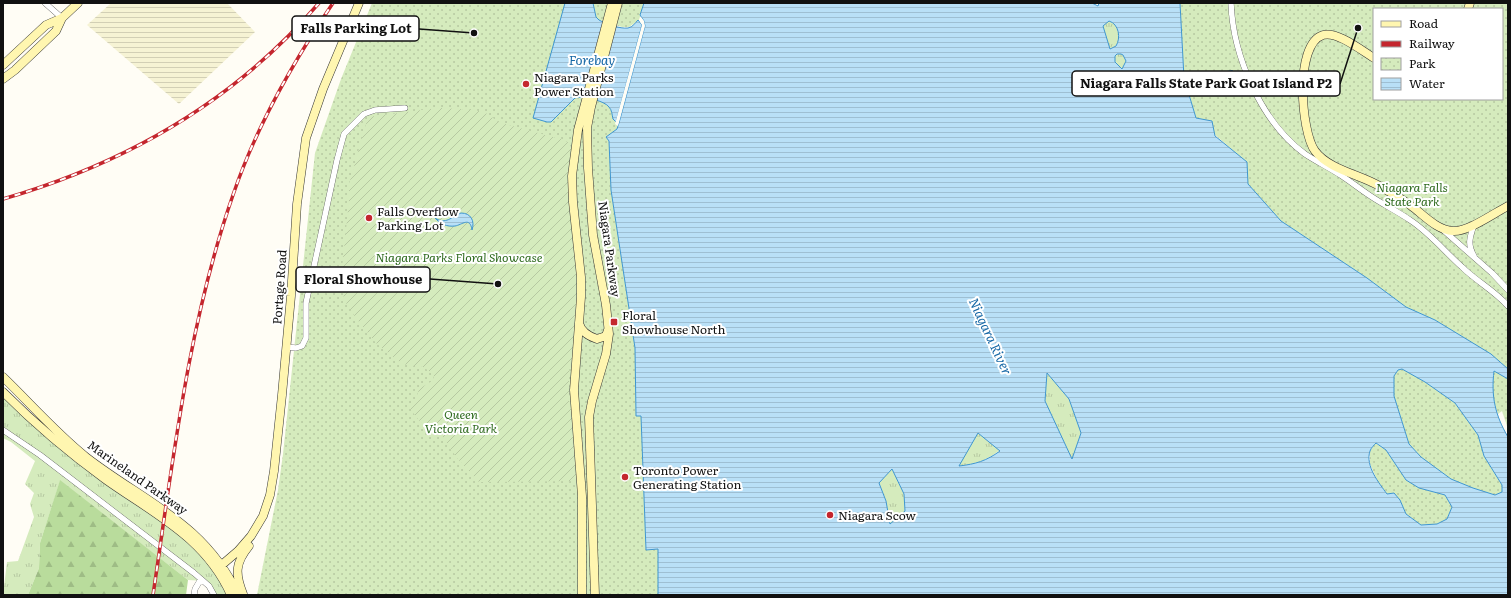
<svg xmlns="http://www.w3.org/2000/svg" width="1511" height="598" font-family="Literata,serif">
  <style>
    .farmland { fill: url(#farmland-rules) }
    .grass { fill: url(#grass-tufts) }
    .forest { fill: url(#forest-firs) }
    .park { fill: url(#park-dots); fill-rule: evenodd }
    .garden { fill: url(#garden-furrows) }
    .water { fill: url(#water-rules); stroke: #3f96cf; fill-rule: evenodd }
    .pier { fill: #fffdf5 }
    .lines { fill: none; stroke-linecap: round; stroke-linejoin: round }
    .stream { stroke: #3f96cf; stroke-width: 2 }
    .street-casing { stroke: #444; stroke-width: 6 }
    .secondary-casing { stroke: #333; stroke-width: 9 }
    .street { stroke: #fff; stroke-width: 5.5 }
    .secondary { stroke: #fff6b0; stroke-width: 8 }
    .rail-casing { stroke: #c4262e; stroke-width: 3.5 }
    .rail { stroke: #fff; stroke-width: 2; stroke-dasharray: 6; stroke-linecap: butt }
    .poi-dot { fill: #c4262e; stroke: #fff; stroke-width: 1.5 }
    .labels { text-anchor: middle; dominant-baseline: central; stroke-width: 4; stroke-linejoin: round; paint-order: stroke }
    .poi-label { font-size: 12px; fill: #111; stroke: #fff; text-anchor: start }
    .park-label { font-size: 12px; font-style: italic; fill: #2f6b1f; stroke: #fff }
    .street-label { font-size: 12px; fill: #111; stroke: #fff }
    .water-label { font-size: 13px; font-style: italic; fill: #1768a6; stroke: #fff }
    .leader { fill: none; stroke: #111; stroke-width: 1.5 }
    .callout-dot { fill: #111; stroke: #fff; stroke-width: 1.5 }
    .callout { fill: #fff; stroke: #111; stroke-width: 1.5 }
    .callout-label { font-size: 13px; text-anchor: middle; font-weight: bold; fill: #111 }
  </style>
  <defs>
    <pattern id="farmland-rules" width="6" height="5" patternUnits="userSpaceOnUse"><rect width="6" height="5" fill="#f6f3d4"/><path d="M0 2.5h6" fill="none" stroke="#d2cfb5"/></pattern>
    <pattern id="grass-tufts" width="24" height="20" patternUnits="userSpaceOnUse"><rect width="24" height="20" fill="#d5ebbd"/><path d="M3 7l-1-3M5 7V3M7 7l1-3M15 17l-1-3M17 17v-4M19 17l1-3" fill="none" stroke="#b6c8a1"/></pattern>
    <pattern id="forest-firs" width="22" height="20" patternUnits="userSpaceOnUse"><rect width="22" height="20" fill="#b9dc9c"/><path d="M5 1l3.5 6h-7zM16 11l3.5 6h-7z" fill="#9ebc85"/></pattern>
    <pattern id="park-dots" width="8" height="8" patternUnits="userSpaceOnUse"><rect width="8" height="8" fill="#d5ebbd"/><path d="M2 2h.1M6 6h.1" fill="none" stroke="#b6c8a1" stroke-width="1.8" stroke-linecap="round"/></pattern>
    <pattern id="garden-furrows" width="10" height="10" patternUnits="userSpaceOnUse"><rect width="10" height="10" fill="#d5ebbd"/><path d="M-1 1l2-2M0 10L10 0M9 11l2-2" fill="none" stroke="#b6c8a1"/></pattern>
    <pattern id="water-rules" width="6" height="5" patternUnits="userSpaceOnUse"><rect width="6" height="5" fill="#b9e0f7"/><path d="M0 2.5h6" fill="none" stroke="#9ebfd3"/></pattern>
  </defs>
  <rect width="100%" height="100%" fill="#fffdf5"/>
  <!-- farmland -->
  <path class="farmland" d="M111,3h116l28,29 -76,72 -92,-79z"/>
  <!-- grass -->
  <path class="grass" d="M1108,20c12,4 16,25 2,29l-3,-4 -4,-19z
    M1120,53l3,2 3,6 -4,9 -7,-9v-5z
    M1047,373l22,26 12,34 -9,27 -27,-59z
    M3,396l165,128 35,32 16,22 8,17h-12l-9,-14 -18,-1 -128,-99 -20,62 -1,25 -11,27h-25l4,-33 11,-1 16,-44 -4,-13 4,-11 -9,-9 10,-23 -24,-19 -8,-4z
    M978,433l22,17c-14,11 -24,14 -42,16z
    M892,469l12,25 1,18 -15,12 -4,-23 -7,-18z"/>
  <!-- forest -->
  <path class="forest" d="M60,480l128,100 -2,15h-158l11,-27 1,-25z"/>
  <!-- park -->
  <path class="park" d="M372,3h194l-14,118 23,-23c6,-3 29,3 34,8 6,6 0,14 10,17l-2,6 -8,12 2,49 24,158 1,67h5l5,135 12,-1v46h-401l21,-105 5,-36 32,-301 26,-74z
    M593,3h51l-5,17 -10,7h-7l-23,-7 -3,-3z
    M1180,3h328v426l-6,-18 -4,3c-6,-15 -6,-28 -4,-43l-25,-30 -34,-21 -30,-13 -38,-29 -86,-57 -33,-37 -2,-22 -50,-44 -12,-40zM1374,9h128v90h-128z
    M1402,368l23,14 30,21 23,32 6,21 18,29v7l-7,3 -22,-7 -22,-9 -30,-22 -12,-13 -15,-48v-20l4,-6z
    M1375,443l11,7 20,30 27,12 12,3 7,12 -5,12 -10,5 -16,1 -15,-11 -6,-14 -13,-6 -9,-12 -8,-18v-13z"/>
  <!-- garden -->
  <path class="garden" d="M442,108l33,2 13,4 10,8 66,18 5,3 2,4 7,131v28l-6,54 -3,10v31l3,1 6,79 -99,1 -22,-24 -15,-22 -11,-4 -8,-7 -13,-16v-4l2,-4 4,-2 3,-10 13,-8 2,-4 -2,-4 -9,-6 -16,-2 -6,-2 -25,-20 -20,-25 -9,-13 -4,-10 -2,-17 8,-77v-17l19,-67c25,-3 49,-7 74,-9z"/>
  <!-- water -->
  <path class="water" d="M565,3h28l3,14 3,3c7,4 21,9 29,8 5,-1 7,-5 10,-8l4,5 -26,97 -3,-3c-1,-4 -1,-9 -4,-12 -4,-6 -27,-12 -34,-9l-24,24h-4l-14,-4z
    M644,3h448l6,3 1,-3h81l4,75 12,40 16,3 3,15 32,26 1,22 33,37 86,57 39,29 29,13 56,34 17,15v10l-14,-8c-3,25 1,44 14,66v158h-850v-46l-12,1 -5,-134h-5l-1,-68 -24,-158 -2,-49 -3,-4 11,-8 2,-6 26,-97 -1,-5 -4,-6zM1109,21c10,3 12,17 7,25l-6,3 -7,-23zM1117,54h4l2,1 3,6 -4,8 -7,-7v-6zM1402,369l23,13 30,21 23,32 6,21 18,29v7l-7,3 -22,-7 -22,-9 -30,-22 -12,-13 -15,-48v-20l4,-6zM1047,373l22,26 12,34 -9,26 -27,-58zM978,433l22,18c-14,10 -24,13 -41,15zM1376,443l10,7 20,30 13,8 26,7 7,12 -5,12 -10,5 -16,1 -15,-11 -6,-14 -6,-7 -7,1c-8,-11 -22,-28 -17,-43 1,-3 4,-6 6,-8zM892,469l12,25 1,17 -15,13 -4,-23 -7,-18z
    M461,213c10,0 14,8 11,17 -2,-14 -10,-5 -17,-4 -8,1 -15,-2 -20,-8 11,7 16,-1 26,-5z"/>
  <!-- pier -->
  <path class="pier" d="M641,17l3,4 1,5 -27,100 -3,-2 27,-99 -3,-5z"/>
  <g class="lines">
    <!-- stream -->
    <path class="stream" d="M1208,76l24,-5
      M1184,78l4,-1 8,2"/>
    <!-- street casing -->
    <g class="street-casing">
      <path id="street" d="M45,3l17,15
        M1231,3c2,53 30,119 74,151 12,8 25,14 37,22 9,6 18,13 27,19 13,9 28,16 41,25 20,13 35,32 52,47 14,14 33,24 46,39
        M1442,229l50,44 16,17
        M1474,256c-7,-11 -4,-20 0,-31
        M286,347l10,1 6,-2 4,-8v-35l31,-143 7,-26 20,-20 11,-4 30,-2
        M3,430l37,25 154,118 15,13 5,9
        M194,595l1,-6 6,-10"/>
    </g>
    <!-- secondary casing -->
    <g class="secondary-casing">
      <path id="secondary" d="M1468,9l2,-6
        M1374,58c-13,-8 -37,-27 -51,-23 -29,9 -22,97 -8,116 14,19 47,24 66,36 10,6 20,11 29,18 13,9 26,25 43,26 15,1 41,-18 55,-25
        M3,65l43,-40 16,-7 16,-15
        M3,79l12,-9 41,-39 6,-13
        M579,323c2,9 9,13 18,16l9,-3 2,-6
        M3,377c27,26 53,56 83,80 58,45 119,66 152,138
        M3,392c32,32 66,61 102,87 49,35 100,58 126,116
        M217,569l21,-18 13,-15 12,-20 7,-21 4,-24 8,-76 9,-99 6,-92 9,-66 17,-49 36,-86
        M243,594c-8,-20 -8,-31 6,-48
        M582,595v-99l-8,-106 7,-93v-20l-8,-75 -1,-26 6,-46 34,-127
        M595,595l-6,-178 3,-16 14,-47 3,-20 -3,-29 -13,-70 -5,-67 -1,-40 4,-21 27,-104"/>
    </g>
    <!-- street -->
    <use href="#street" class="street"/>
    <!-- secondary -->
    <use href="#secondary" class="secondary"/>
    <!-- rail casing -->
    <g class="rail-casing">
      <path id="rail" d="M3,199c124,-36 231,-97 316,-196
        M153,595c20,-134 35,-271 80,-400 23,-68 60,-133 100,-192"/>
    </g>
    <!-- rail -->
    <use href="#rail" class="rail"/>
  </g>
  <!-- markers -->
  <g class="poi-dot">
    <circle cx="526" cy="84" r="4"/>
    <circle cx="369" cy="218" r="4"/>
    <rect x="610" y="318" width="8" height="8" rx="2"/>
    <circle cx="625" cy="477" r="4"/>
    <circle cx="830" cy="515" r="4"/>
  </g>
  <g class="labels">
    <!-- poi labels -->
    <g class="poi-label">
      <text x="534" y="77">Niagara Parks<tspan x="534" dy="14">Power Station</tspan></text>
      <text x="377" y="211">Falls Overflow<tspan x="377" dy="14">Parking Lot</tspan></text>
      <text x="622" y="315">Floral<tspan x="622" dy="14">Showhouse North</tspan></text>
      <text x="633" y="470">Toronto Power<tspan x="633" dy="14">Generating Station</tspan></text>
      <text x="838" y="515">Niagara Scow</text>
    </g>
    <!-- park labels -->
    <g class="park-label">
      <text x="1412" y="187">Niagara Falls<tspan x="1412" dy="14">State Park</tspan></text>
      <text x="459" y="257">Niagara Parks Floral Showcase</text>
      <text x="461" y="414">Queen<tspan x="461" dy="14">Victoria Park</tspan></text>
    </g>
    <!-- street labels -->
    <g class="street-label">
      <text transform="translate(610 249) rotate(82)">Niagara Parkway</text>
      <text transform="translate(279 287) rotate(-86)">Portage Road</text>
      <text transform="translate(138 477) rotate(35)">Marineland Parkway</text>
    </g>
    <!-- water labels -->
    <g class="water-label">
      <text x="592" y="59">Forebay</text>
      <text transform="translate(991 336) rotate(65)">Niagara River</text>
    </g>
  </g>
  <!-- callouts -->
  <path class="leader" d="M474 33L419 29M1358 28L1340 84M498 284L430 279"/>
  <g class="callout-dot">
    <circle cx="474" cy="33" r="4"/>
    <circle cx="1358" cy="28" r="4"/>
    <circle cx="498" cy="284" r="4"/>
  </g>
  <g class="callout">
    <rect x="292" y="16" width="127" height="25" rx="4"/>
    <rect x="1072" y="71" width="268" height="25" rx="4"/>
    <rect x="296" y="267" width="134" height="25" rx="4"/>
  </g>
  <g class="callout-label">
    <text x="356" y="33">Falls Parking Lot</text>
    <text x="1206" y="88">Niagara Falls State Park Goat Island P2</text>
    <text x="363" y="284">Floral Showhouse</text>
  </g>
  <!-- border -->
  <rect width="1511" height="598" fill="none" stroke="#111111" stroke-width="8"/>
  <!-- legend -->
  <rect x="1373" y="8" width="130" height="92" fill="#ffffff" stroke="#a0a0a0"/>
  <rect x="1381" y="21" width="20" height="6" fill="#fff6b0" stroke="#a0a0a0"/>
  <text x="1409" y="28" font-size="12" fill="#111111">Road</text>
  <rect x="1381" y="41" width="20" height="6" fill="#c4262e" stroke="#a0a0a0"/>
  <text x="1409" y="48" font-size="12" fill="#111111">Railway</text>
  <rect x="1381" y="58" width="20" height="12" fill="url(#park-dots)" stroke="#a0a0a0"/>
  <text x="1409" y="68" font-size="12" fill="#111111">Park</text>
  <rect x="1381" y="78" width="20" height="12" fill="url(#water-rules)" stroke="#a0a0a0"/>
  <text x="1409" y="88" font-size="12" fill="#111111">Water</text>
</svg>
